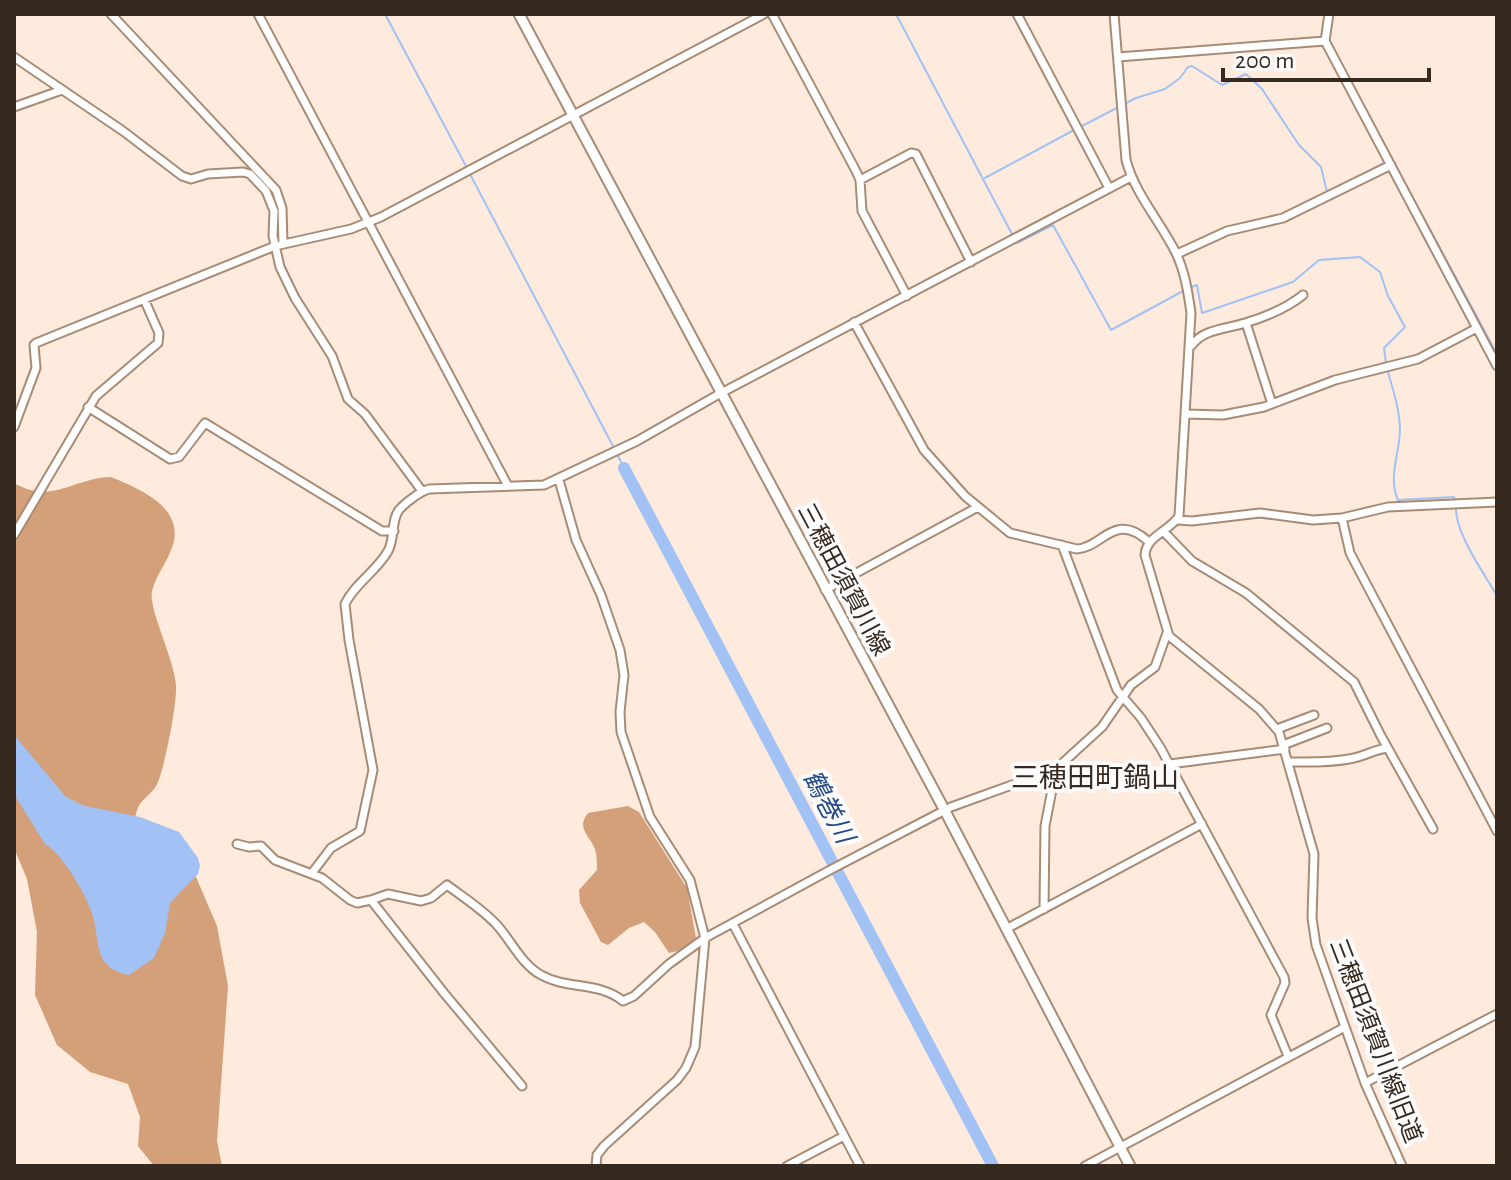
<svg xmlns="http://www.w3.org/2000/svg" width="1511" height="1180" font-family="'Alegreya Sans','Noto Sans JP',sans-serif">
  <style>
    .forest { fill: #d3a079 }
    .water { fill: #a2c1f4 }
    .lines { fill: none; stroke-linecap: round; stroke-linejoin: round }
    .stream { stroke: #a2c1f4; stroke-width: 2 }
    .river { stroke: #a2c1f4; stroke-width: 12 }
    .minor-casing { stroke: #a88b75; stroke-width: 11 }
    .secondary-casing { stroke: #a88b75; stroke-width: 13 }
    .minor { stroke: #fff; stroke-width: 7 }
    .secondary { stroke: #fff; stroke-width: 9 }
    .labels { text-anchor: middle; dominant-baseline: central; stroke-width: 8; stroke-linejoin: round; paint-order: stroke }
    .street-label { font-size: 24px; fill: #352920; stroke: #fcfcfc }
    .water-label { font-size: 26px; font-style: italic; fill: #264a88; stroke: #fcfcfc }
    .quarter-label { font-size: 28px; fill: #352920; stroke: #fcfcfc }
  </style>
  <rect width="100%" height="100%" fill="#feebdd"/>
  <!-- forest -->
  <path class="forest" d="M111,477c26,11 70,28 63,64 -4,18 -18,33 -22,50 -4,18 23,69 24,95 1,18 -11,79 -18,96 -6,16 -22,15 -23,40l55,41 27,63 11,60 -11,155 5,25h-68l-16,-20 2,-29 -12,-33 -38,-12 -33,-27 -22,-50 2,-63 -10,-53 -13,-31v-365c38,22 59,-5 97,-6z
    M628,806l11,6 48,76 9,50 -14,12 -13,3 -14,-21 -11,-10 -15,6 -21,17 -7,-3 -21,-39 -1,-13 18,-20c0,-7 0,-15 -2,-21 -6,-14 -19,-21 -7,-36z"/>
  <!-- water -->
  <path class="water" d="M14,735l52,62 19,9 55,11 39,15 19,26 2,8 -2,8 -28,29 -5,30 -11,25 -25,17c-39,-8 -27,-36 -38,-64 -6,-18 -30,-59 -46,-67l-31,-50z"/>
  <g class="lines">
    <!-- stream -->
    <path class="stream" d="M385,14l82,154
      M896,14l117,222
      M1080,127l56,-29 29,-9 15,-11 8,-11 4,-1 30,19 24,-11 16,15 37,56 22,22 6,25
      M1392,159l105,195
      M470,174l144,274
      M985,178l89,-48
      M1342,185l44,-23
      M1016,241l1,2 36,-18 58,105 74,-40
      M1191,287l6,-2 5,28 91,-31 26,-22 41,-3 20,15 8,24 17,31 -21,21 2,15
      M1387,369c6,20 13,42 13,62 -1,24 -12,47 -2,69l56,-3 1,3
      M617,454l7,14
      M1456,506c-2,26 28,67 41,90"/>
    <!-- river -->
    <path class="river" d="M624,468l369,698"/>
    <!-- minor casing -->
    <g class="minor-casing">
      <path id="minor" d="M111,14l165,176 6,18 1,36
        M258,14l250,472
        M772,14l84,157 4,9 2,31 45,85
        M1017,14l92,174
        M1114,14l12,146c9,34 34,61 50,93 9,19 12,39 15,60l-12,203c-9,15 -33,20 -34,39l24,81 90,73 20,23 35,122 -2,64 4,27 49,138 37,83
        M1329,14l-4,27 172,325
        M14,57l109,74 59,45 9,3 17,-5 35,-2 7,2 16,17 8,20 -1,25 7,31 15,31 37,58 16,43 17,15 57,77
        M1118,57l207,-16
        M14,107l48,-17
        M860,180l51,-27 5,1 55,108
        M1177,254l50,-23 56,-13 108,-53
        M854,322l70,128 41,46 45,37 67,16c25,-1 38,-39 72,-7
        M1246,323l26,81
        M1192,345c11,-16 35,-16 53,-22 20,-6 42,-15 58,-28
        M88,407l82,52 9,-2 26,-34 177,108h12
        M1185,414l38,1 41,-8 71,-27 83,-21 59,-31
        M14,427l22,-59 -2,-23 2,-2 239,-97 76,-17 30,-12 383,-203
        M559,480l17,60 25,55 19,55 4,25 -4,37 1,20 29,85 40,63 15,58 -10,109 -9,21 -9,12 -73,66 -7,9 -1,11
        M1342,518l8,35 147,278
        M1178,520l14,1 68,-8 53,7 29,-2 46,-11 109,-5
        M1164,532l28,29 54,32 108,89 27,54 52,93
        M14,535l82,-139 62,-53 1,-10 -15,-34
        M1062,545l55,145 24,28 19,29 124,230 1,6 -14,32 17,41
        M825,590l153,-83
        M1277,729l37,-14
        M1283,745l44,-17
        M1288,762c21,0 40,1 61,-3 14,-2 24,-9 38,-11
        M1170,764l115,-15
        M237,844l12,3 12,-1 14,14 47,18 28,22 7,3 14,-3 73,93 78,93
        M312,873l19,-25 29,-17 13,-61 -24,-130 -4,-36c10,-21 32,-33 43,-53 7,-12 3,-31 11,-41 7,-8 22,-19 30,-21l115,-4 93,-44 84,-48 410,-216
        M371,900l17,-6 33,7 10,-3 16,-13c16,12 35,24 49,39 15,16 25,40 45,51 27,15 57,6 82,26l11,-5 35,-32 36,-26 125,-68 121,-63 105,-38 46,-42 29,-42 24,-18 12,-34
        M1044,909l1,-83 11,-57
        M733,924l127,242
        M1006,929l196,-105
        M1365,1083l132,-69
        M787,1166l57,-30
        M1085,1166l260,-139"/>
    </g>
    <!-- secondary casing -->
    <g class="secondary-casing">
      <path id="secondary" d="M519,14l426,797 185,355"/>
    </g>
    <!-- minor -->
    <use href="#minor" class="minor"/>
    <!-- secondary -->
    <use href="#secondary" class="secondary"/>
  </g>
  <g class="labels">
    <!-- street labels -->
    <g class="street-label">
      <text transform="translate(843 580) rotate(62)">三穂田須賀川線</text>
      <text transform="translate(1375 1041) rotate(69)">三穂田須賀川線旧道</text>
    </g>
    <!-- water labels -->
    <g class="water-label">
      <text transform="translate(828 807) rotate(62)">鶴巻川</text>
    </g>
    <!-- quarter labels -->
    <g class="quarter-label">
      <text x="1095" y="779">三穂田町鍋山</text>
    </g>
  </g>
  <!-- border -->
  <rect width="1511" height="1180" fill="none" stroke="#352920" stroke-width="32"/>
  <!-- scale -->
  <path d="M1223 68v12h206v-12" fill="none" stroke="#352920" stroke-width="4"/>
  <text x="1235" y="68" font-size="24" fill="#352920" stroke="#fcfcfc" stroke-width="6" paint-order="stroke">200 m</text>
</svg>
